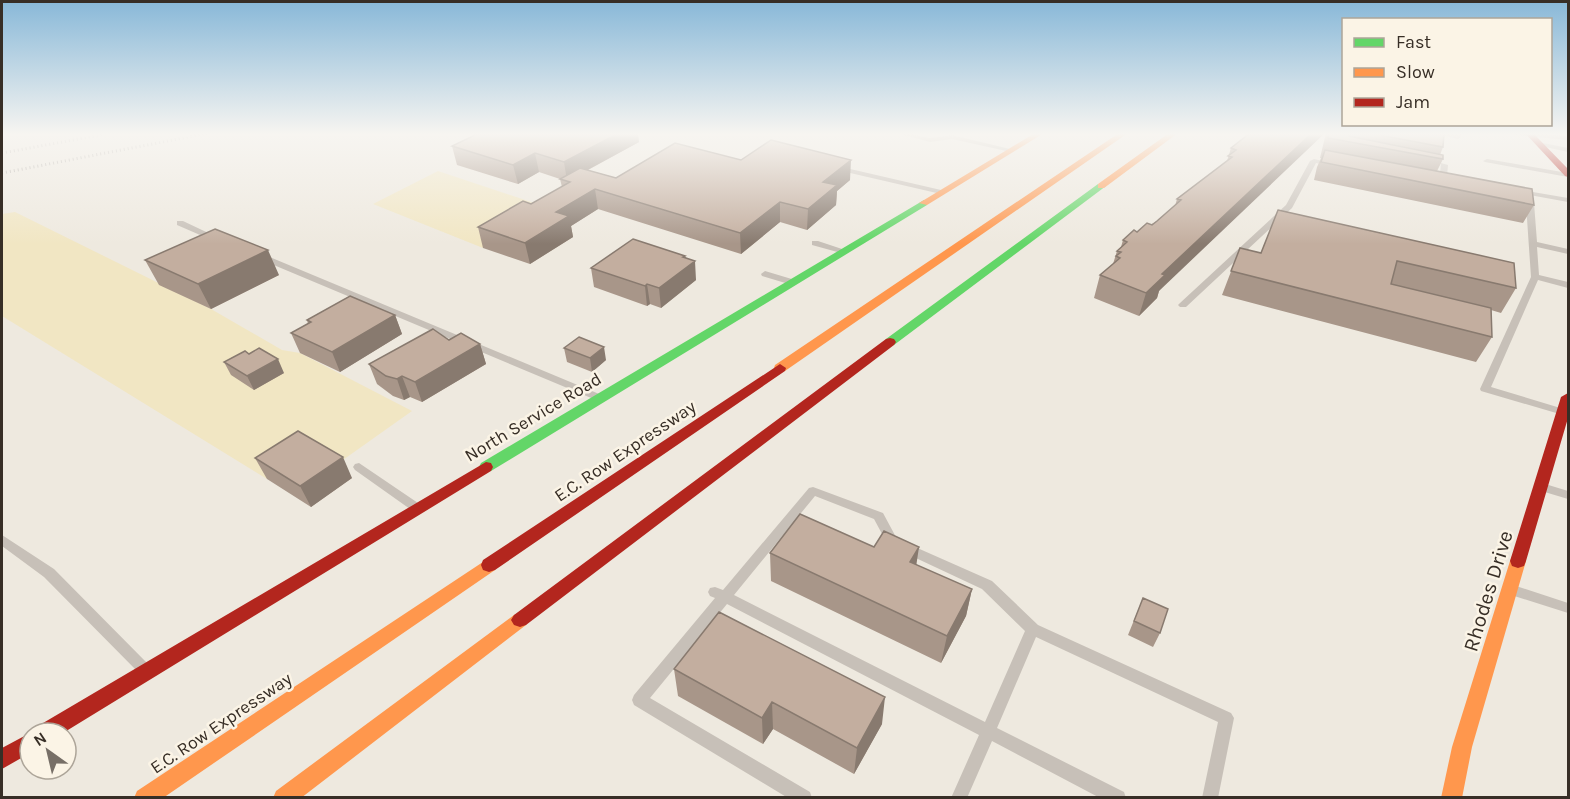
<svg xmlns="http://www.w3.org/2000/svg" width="1570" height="799" font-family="Karla,sans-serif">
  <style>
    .sand { fill: #f1e6c3 }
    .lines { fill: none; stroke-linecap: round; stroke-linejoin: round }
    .lane { fill: #c7c0b8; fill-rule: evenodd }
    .fast { fill: #63d668; fill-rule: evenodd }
    .slow { fill: #ff974d; fill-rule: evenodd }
    .jam { fill: #b3261e; fill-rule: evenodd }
    .rail { stroke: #aea9a3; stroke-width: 3; stroke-dasharray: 1 3; stroke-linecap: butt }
    .wall { fill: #a89689 }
    .shaded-wall { fill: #887a6f }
    .building { fill: #c3ae9f; stroke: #887a6f; stroke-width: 1.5 }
    .labels { text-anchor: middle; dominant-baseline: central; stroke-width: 5; stroke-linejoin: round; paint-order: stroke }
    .street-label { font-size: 18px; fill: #372e26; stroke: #fbf4e6 }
    .near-street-label { font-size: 21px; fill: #372e26; stroke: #fbf4e6 }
  </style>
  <rect width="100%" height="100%" fill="#eee9df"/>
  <!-- sand -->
  <path class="sand" d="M438,171l102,34 -13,17 -44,26 -110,-44z
    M15,212l196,97 71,41 18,3 112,58 -79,56 -66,12 -265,-163v-102z"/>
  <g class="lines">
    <!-- lane -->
    <path class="lane" d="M896,133h10l24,5 22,-3 62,15 -3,2 -59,-13 -22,3z
      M1432,133l23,1v-1h6v4l-3,2z
      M1511,133h21l36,3v4l-54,-5z
      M1543,143l25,5v4l-27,-6 -1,-1z
      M1314,159l22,5 -4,2 -16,-3 -24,45 -106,99h-6l-2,-2 2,-2 106,-98 24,-44z
      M1487,159l81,14v4l-83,-15 -2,-1z
      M1441,163l7,2 -1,11 -7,-2z
      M833,165l108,25 4,2 -4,2 -108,-25z
      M1516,189l52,9v4l-49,-9 -4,-2z
      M1524,200h6l4,3 3,39 31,7v5l-31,-7 2,28 29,7v6l-30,-8 -47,107 76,23 1,2 -5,3 -82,-24 -1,-2 51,-112 -5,-73 -3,-2z
      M177,221h6l38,18 -4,2h-3l-37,-16z
      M812,241h6l30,10 -4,3 -3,-1 -29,-8z
      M260,253l344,143 1,2 -1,2h-8l-339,-142v-4z
      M765,271l30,9 1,2 -4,3 -30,-9 -1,-2z
      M359,463l59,40 2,3 -2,3h-8l-55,-39 -2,-3 2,-3z
      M1542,483l26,8v8l-30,-9 -2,-3 2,-3z
      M813,487l70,26 14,26 95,42 46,44 193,88 3,5 -16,80h-16l16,-76 -182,-85 -39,91 127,64 2,6h-26l-108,-57 -25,57h-16l28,-63 -252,-131 -77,94 160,94 2,6h-24l-154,-93 -2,-5 2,-5 81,-97 -5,-2 -2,-4 2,-4 5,-1 8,3 86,-102zM815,496l59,23 14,26 94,44 43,42 -40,91 -251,-127z
      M2,535l52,34 93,94 2,4 -2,4 -5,2 -5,-2 -93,-94 -42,-31z
      M1513,585l55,18v10l-60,-19 -2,-4 2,-4z"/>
    <!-- fast -->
    <path class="fast" d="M1098,184l8,2 -212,159h-8l-2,-3 2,-3z
      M924,200l3,1v4l-436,266h-10l-2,-4 2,-4z"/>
    <!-- slow -->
    <path class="slow" d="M1035,133h9l-117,72 -8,-2z
      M1119,133h9l-343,238h-10l-1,-3 1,-3z
      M1169,133h9l-74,55h-6v-4z
      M1518,554l6,2 2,5 -54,186 -10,51h-21l11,-51 58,-186 2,-5z
      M489,558l6,2 2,5 -2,5 -332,228h-29l3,-7z
      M520,613l6,2 3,5 -3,5 -225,173h-28l3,-7 238,-176z"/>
    <!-- jam -->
    <path class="jam" d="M1525,133h8l35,36v8l-3,-1z
      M890,338l4,1 2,3 -2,3 -368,280 -6,2 -6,-2 -3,-5 3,-5 372,-276z
      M780,364l6,4 -1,3 -290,199 -6,2 -6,-2 -2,-5 2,-5z
      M1568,393v25l-42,143 -2,5 -6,2 -6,-2 -2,-5 51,-164z
      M486,462l5,1 2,4 -2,4 -428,262h-28l3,-7z
      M30,733v20l-28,16v-21z"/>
    <!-- rail -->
    <path class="rail" d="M2,153l109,-20
      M2,173l207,-40"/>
  </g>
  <!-- wall -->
  <path class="wall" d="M1250,133l-91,158 -2,7 -18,18 -45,-18 6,-23 13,-11 4,-13 4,-4 2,-7 34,-19 18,-15 2,-7 50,-38 4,-13z
    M1326,133h121l-4,7v7l-3,8 3,4 -6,12 97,34 -11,18 -209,-43 3,-13 4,-9h-1z
    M639,142l-51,28 28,8 125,-18 109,20 -13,11 -1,14 -29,25 -27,-8 -39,32 -143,-45 -27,17 2,11 -43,27 -47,-16 -5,-21 53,-23 31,-17 -2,-8 -21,-7 -21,12 -61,-19 -5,-19z
    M1278,210l238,78 -15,25 -10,-3 1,27 -16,25 -254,-67 18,-47 21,5z
    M685,256l11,24 -35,28 -11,-4 -3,2 -53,-19 -3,-19z
    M145,260l134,15 -68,34 -52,-24z
    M395,315l7,19 -62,38 -40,-19 -9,-20 17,-9 -1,-4z
    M449,340l31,4 6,20 -64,38 -12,-5 -6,3 -11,-4 -16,-12 -8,-20z
    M564,348l42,12 -14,12 -25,-10z
    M224,362l60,11 -30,17 -23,-15z
    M255,458l97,20 -41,29 -44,-28z
    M874,547l98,42 -6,27 -25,47 -170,-82 -1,-28z
    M1143,598l17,35 -7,14 -25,-12z
    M674,669l208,55 -28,50 -81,-45 -10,15 -85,-48z"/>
  <!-- shaded-wall -->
  <path class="shaded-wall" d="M619,133h19l1,9 -72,39 -3,-19z
    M1312,133h13l-166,158 -2,7 -18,18 7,-23 16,-19z
    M535,153l4,19 -21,12 -5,-19z
    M851,160l-1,20 -13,11 -1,14 -29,25 1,-21 15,-27z
    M595,189l3,20 -27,17 2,11 -43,27 -5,-21 31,-31z
    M780,202v20l-39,32 -1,-21z
    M268,250l11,25 -68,34 -13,-25z
    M685,256l1,12 9,-7 1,19 -35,28 -2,-20z
    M647,284l3,20 -3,2 -2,-20z
    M395,315l7,19 -62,38 -8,-20z
    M480,344l6,20 -64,38 -7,-20z
    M604,347l2,13 -14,12 -2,-14z
    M278,359l6,14 -30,17 -7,-14z
    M402,376l8,21 -6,3 -7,-21z
    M343,457l9,21 -41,29 -11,-21z
    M919,547l-4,27 -5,-12z
    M972,589l-6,27 -25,47 6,-27z
    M885,697l-3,27 -28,50 3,-26z
    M772,702l1,27 -10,15 -1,-26z"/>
  <!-- building -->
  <path class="building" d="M479,133h140l-55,29 -29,-9 -22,12 -61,-19z
    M1250,133h62l-150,141 3,1 -19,18 -46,-18 20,-17 -4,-2 5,-4 -4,-1 10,-9 -4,-2 11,-10 3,2 10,-9 5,2 5,-4 24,-21 -4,-1 55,-42 -4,-1 8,-6 -5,-2z
    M1329,133h19l1,3 94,19v4l-115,-21z
    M1369,133h75l-1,14z
    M771,140l80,20 -28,22 14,3 -29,24 -28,-7 -40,31 -145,-44 -39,23 13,4 -44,27 -47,-16 45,-26 8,3 39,-22 -10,-3 20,-11 36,10 59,-35 66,17z
    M1325,150l207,39 2,16 -213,-43z
    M1278,210l236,53 2,25 -119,-27 -6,23 100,24 1,29 -261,-66 9,-23 21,5z
    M215,229l53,21 -70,34 -53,-24z
    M633,239l52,17 -2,1 12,4 -36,27 -12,-4 -2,2 -54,-18z
    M350,296l45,19 -63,37 -41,-19 20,-11 -4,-2z
    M433,329l16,11 12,-7 19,11 -65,38 -13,-6 -5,3 -11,-3 -17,-12z
    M579,337l25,10 -14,11 -26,-10z
    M259,348l19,11 -31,17 -23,-14 21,-11 4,3z
    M298,431l45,26 -43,29 -45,-28z
    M800,514l74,33 10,-16 35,16 -9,15 62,27 -25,47 -177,-83z
    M1143,598l25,11 -8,24 -26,-12z
    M719,612l166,85 -28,51 -85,-46 -10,16 -88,-49z"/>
  <!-- sky -->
  <linearGradient id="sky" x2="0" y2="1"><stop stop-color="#88b8d8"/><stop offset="0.55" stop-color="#f7f5f1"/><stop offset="1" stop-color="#f7f5f1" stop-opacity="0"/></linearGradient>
  <rect width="1570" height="244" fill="url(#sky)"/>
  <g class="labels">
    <!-- street labels -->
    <g class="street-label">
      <text transform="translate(533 417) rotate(-31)">North Service Road</text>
      <text transform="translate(625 451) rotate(-34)">E.C. Row Expressway</text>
      <text transform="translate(221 723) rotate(-34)">E.C. Row Expressway</text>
    </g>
    <!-- near-street labels -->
    <g class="near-street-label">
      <text transform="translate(1488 591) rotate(-73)">Rhodes Drive</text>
    </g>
  </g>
  <!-- border -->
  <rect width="1570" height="799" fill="none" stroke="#372e26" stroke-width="6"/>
  <!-- legend -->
  <rect x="1342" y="18" width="210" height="108" fill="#fbf4e6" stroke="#ada599" stroke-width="1.5"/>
  <rect x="1354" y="38" width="30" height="9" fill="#63d668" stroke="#ada599" stroke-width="1.5"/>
  <text x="1396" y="48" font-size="18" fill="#372e26">Fast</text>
  <rect x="1354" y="68" width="30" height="9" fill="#ff974d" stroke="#ada599" stroke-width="1.5"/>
  <text x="1396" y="78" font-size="18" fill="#372e26">Slow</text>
  <rect x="1354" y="98" width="30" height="9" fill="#b3261e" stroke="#ada599" stroke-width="1.5"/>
  <text x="1396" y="108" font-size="18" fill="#372e26">Jam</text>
  <!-- north arrow -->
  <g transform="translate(48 751) rotate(326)"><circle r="28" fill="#fbf4e6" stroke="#ada599" stroke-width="1.5"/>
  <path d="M0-4.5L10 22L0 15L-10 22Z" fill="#776f67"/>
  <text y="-9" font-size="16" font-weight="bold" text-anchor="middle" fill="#372e26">N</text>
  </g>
</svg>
